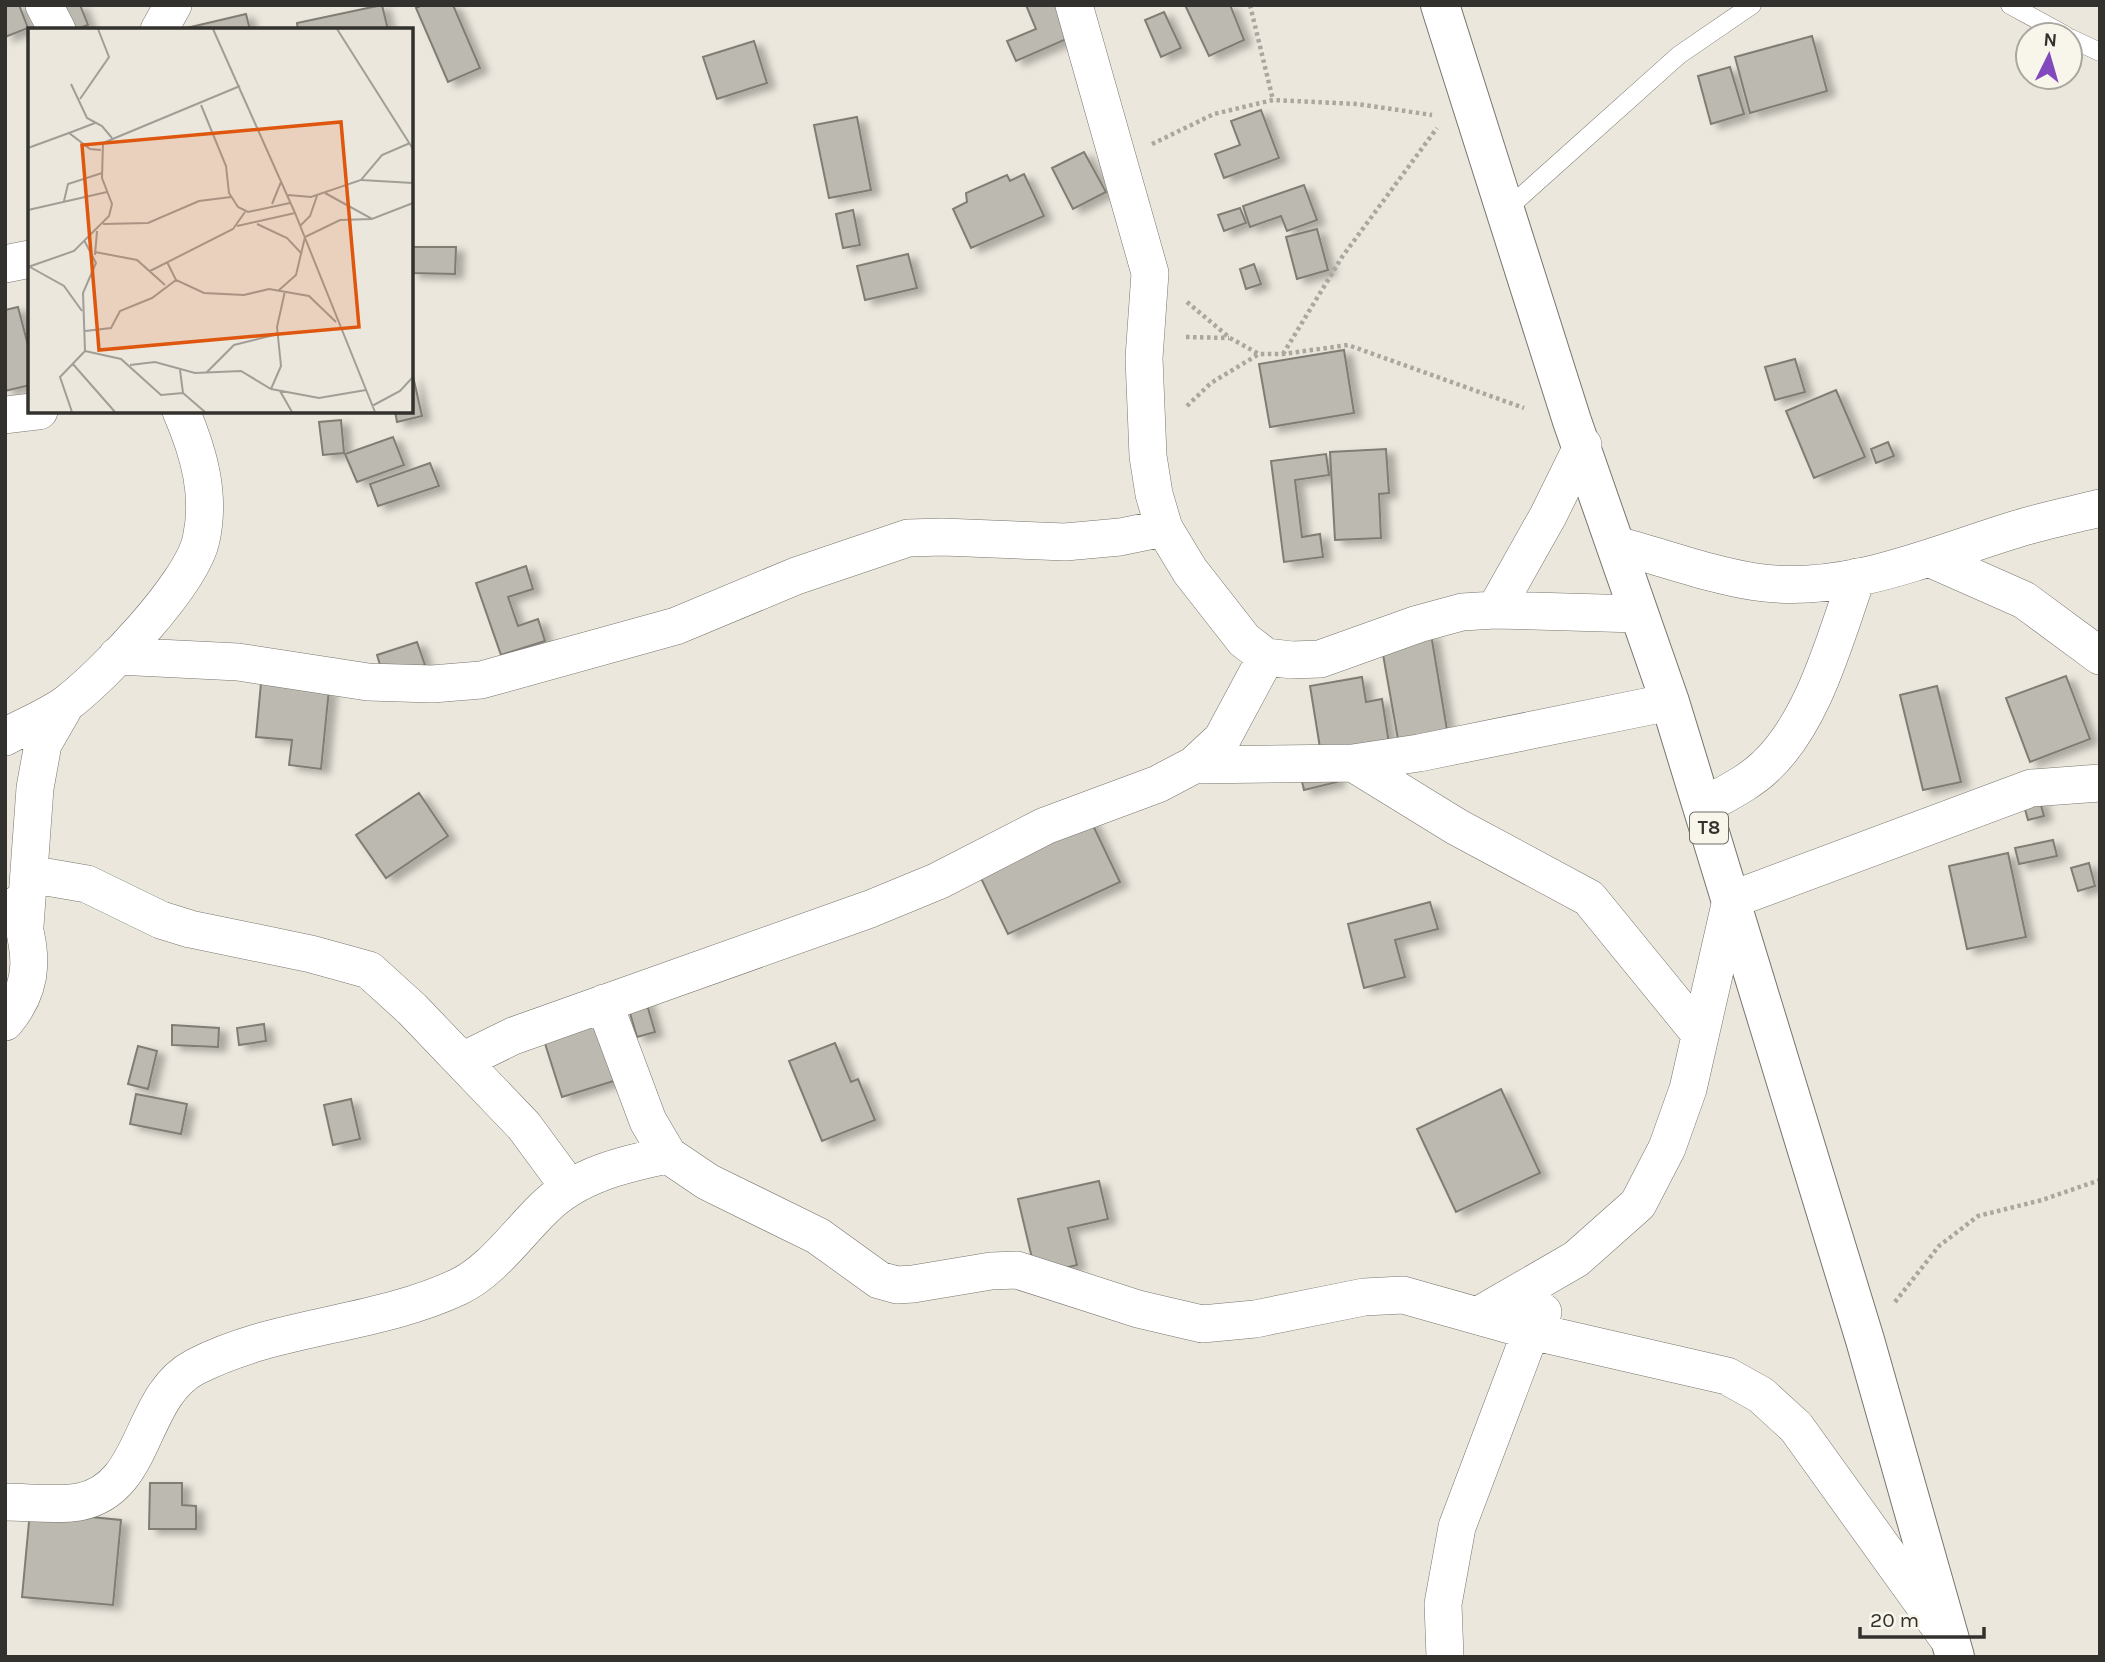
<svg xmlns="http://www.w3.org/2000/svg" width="2105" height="1662" font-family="Karla,sans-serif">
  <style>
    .building { fill: #bcb9b0; stroke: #807d74; stroke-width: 2; filter: url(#shadow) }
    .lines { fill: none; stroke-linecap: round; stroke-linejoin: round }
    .lane-casing { stroke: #78756d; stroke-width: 19 }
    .street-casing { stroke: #78756d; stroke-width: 38 }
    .highway-casing { stroke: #78756d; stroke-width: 40 }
    .path { stroke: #aaa79f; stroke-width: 4.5; stroke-dasharray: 3.5 3.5; stroke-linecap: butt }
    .lane { stroke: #fff; stroke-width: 18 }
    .street { stroke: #fff; stroke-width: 37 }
    .highway { stroke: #fff; stroke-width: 38 }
    .labels { text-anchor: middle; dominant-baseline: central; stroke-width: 7; stroke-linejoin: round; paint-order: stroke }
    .shield { fill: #f8f5eb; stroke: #6d6c66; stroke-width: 2 }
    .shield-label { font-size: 19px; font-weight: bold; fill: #32312d }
    .inset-road { fill: none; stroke: #a19e97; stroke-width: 2 }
    .view { fill: #df570e; fill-opacity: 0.15; stroke: #df570e; stroke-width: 3.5 }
    .inset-edge { fill: none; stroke: #32312d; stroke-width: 3.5 }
  </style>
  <defs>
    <filter id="shadow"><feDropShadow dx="8" dy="4.5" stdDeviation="3.5" flood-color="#0004"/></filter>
  </defs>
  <rect width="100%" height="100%" fill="#ebe7dd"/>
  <!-- building -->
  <path class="building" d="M5,5h14l9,23 -23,9z
    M59,5h21l8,20 -14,5z
    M382,5l6,25h-90l-1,-7z
    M422,5h31l27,63 -32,14 -32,-74z
    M1026,5h39l13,29 -62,27 -9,-20 29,-12z
    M1185,5h45l14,35 -35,16z
    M1164,12l17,36 -20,9 -16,-37z
    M246,14l4,16h-72z
    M1812,36l15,55 -77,22 -15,-56z
    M754,41l13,42 -50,16 -14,-42z
    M1730,67l14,47 -33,10 -13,-48z
    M1261,110l18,48 -55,20 -9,-24 25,-9 -9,-24z
    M857,117l14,73 -42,8 -15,-73z
    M1084,152l22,40 -33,17 -21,-41z
    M1024,174l20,42 -73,32 -18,-39 14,-7 -1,-9 41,-18 3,6z
    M1304,185l13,35 -30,11 -6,-15 -31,11 -7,-21z
    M1240,208l6,15 -22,8 -6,-16z
    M853,210l7,35 -17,3 -7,-34z
    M1317,229l11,41 -31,9 -11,-42z
    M411,247h45l-1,27 -44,-1z
    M908,254l9,34 -52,12 -8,-34z
    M1254,264l7,20 -15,5 -6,-20z
    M18,307l12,46v32l-25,6v-81z
    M1344,350l10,63 -84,14 -11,-63z
    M1795,359l10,33 -30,8 -10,-33z
    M413,376l9,40 -25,6 -2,-11h16z
    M1836,390l29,67 -51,21 -28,-67z
    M341,420l3,33 -21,2 -4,-33z
    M393,437l11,28 -47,17 -12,-28z
    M1888,442l6,14 -18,7 -5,-14z
    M1386,449l3,44 -10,1 2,44 -46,2 -5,-88z
    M1326,454l3,21 -34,5 7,57 18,-3 3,23 -39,5 -13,-101z
    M430,463l9,23 -61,20 -8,-22z
    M526,566l7,23 -25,8 10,29 20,-7 7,22 -44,14 -25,-72z
    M1431,634l17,102 -49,9 -18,-102z
    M417,642l8,23 -41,13 -7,-23z
    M2066,676l24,63 -60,23 -24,-64z
    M1362,677l4,25 16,-3 8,51 -68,10 -12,-74z
    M261,683l68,6 -8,80 -32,-4 3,-25 -36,-3z
    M1937,686l24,96 -38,8 -23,-95z
    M1333,764l4,18 -33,8 -4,-17z
    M419,793l29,43 -62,42 -30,-43z
    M2039,798l5,18 -16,4 -5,-18z
    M1089,817l31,65 -112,52 -31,-64z
    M2053,840l4,16 -38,8 -4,-16z
    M2008,853l18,84 -59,12 -18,-83z
    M2089,863l6,23 -17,5 -7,-23z
    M1430,902l8,27 -43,11 10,37 -41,11 -16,-64z
    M645,998l10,34 -18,5 -10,-34z
    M596,1014l21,66 -55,17 -21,-66z
    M264,1024l2,17 -27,4 -2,-17z
    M172,1025l47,3 -1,19 -46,-2z
    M835,1043l16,39 7,-3 17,41 -53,21 -33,-80z
    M138,1046l19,5 -9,38 -20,-5z
    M1501,1089l39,84 -84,39 -39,-83z
    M136,1094l51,10 -6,30 -51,-10z
    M351,1099l9,40 -27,6 -9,-40z
    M1099,1181l9,38 -40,9 9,37 -41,10 -18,-76z
    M150,1483h32v22l14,1v23h-47z
    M30,1511l91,9 -8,85 -91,-8z"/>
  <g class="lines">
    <!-- lane casing -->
    <g class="lane-casing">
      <path id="lane" d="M2010,5l55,30
        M2070,38l30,14
        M1507,209l172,-154 73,-50"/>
    </g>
    <!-- street casing -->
    <g class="street-casing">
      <path id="street" d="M44,5l13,25
        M1074,5l76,268 -6,85 4,98 6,38 10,34 26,43 54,69 22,17 26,3 28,-1 98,-35 44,-12 33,-2 143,4
        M159,30l14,-25
        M5,264l25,-5
        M5,415l34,-4
        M1616,545c46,12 94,30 140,37 93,14 184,-31 271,-56 24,-7 49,-12 73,-18
        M1929,558l95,42 76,56
        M1495,610l53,-94 35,-71
        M117,656l121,6 130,20 64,2 49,-4 195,-54 120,-50 112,-38 35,-1 122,5 55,-5 44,-9
        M5,737c20,-11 43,-20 61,-33 37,-28 125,-119 135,-164 10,-45 -2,-87 -20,-129
        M1353,763l104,64 132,71 111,136
        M1194,765l159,-2 66,-10 251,-51
        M1702,807c21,-12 47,-24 64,-41 48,-45 69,-128 91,-189
        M29,874l58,10 74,36 29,9 121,25 58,16 43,39 112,117 45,61
        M25,926l10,-138 8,-44 23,-40
        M604,1003l44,118 20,34 40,27 110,54 61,44 18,5 16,-1 78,-13 26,-1 121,39 64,15 53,-5 109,-22 39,-2 128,36 196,45 34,19 35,32 151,210
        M5,1022c33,-39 26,-72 13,-118
        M462,1061l51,-25 357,-127 68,-28 107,-55 113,-42 36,-19 28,-26 44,-82
        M1479,1315l97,-56 62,-55 29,-56 21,-59 43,-189 300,-112 69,-5
        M5,1502c24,0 52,4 74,0 69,-13 59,-105 116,-135 81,-42 180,-41 263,-80 34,-16 59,-53 86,-79 33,-33 80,-44 124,-53
        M1445,1657l-2,-53 14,-77 74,-196 12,-19"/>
    </g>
    <!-- highway casing -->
    <g class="highway-casing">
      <path id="highway" d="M1440,5l132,416 98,281 195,638 90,317"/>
    </g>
    <!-- path -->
    <path class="path" d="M1250,5l23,95
      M1152,144l62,-30 59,-14 84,4 75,11
      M1187,302l43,36 29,16h24l65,-9 176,63
      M1186,337l43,1
      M1283,354l59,-97 95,-129
      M1187,406l24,-23 48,-29
      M1895,1302l44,-56 39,-30 64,-16 58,-20"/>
    <!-- lane -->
    <use href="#lane" class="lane"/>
    <!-- street -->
    <use href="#street" class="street"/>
    <!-- highway -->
    <use href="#highway" class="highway"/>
  </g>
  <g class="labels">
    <!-- shield labels -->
    <rect class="shield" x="1690" y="812.5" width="38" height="31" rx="5"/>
    <g class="shield-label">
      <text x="1709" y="828">T8</text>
    </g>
  </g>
  <!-- overview -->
  <g transform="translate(28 28)">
    <rect width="385" height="385" fill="#ebe7dd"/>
    <path class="inset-road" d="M185,1l82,184 80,199M309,1l76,120M43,56l16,34 15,8 10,12M52,71l29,-42 -11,-28M173,77l25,61 3,27 9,14 10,5 42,-9M41,105l26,-10M0,120l41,-15 21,16 11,1M333,152l52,3M297,165l47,26 41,-16M260,167l23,2 50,-17 21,-25 28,-12M36,173l4,-17 34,-11M244,176l9,-22M0,182l79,-18M75,196l45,-1 51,-22 32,-4M229,196l30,14 15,16M209,198l58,-13M272,198l10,-10 7,-20M67,224l42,8 28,25M67,227l2,-24M139,234l9,18 28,13 40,2 25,-6 40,7 27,26M0,239l46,-16 35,-35 3,-12 -10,-26 1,-35 137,-57M2,239l34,19 18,25M122,243l83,-42 12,-17M250,263l18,-16 9,-38 35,-17 32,-1M57,303l26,-3 9,-17 32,-13 24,-18M57,323l36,8 40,36 22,-2M44,335l43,49M102,337l25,-3 40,11 46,-2 30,18 48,9 47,-8M152,342l3,23 22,19M179,344l27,-27 44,-11M243,361l10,-23 -4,-39 8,-36M252,363l12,21M344,378l28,-15 13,-14M44,384l-12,-35 25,-26 -2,-58 13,-30 -12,-23"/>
    <path class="view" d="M313,94l18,205 -260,23 -17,-205z"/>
    <rect width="385" height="385" class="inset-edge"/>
  </g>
  <!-- border -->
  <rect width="2105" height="1662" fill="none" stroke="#32312d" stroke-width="14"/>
  <!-- north arrow -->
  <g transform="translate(2049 56) rotate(5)"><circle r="33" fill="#f8f5eb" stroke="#a9a79f" stroke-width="2"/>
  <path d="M0-5L12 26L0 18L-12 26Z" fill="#8248be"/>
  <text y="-10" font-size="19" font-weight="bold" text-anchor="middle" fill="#32312d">N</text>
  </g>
  <!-- scale -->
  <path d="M1860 1627v10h124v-10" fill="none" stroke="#32312d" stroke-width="3.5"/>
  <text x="1870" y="1627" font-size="21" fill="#32312d" stroke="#f8f5eb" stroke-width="5" paint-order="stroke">20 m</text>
</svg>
